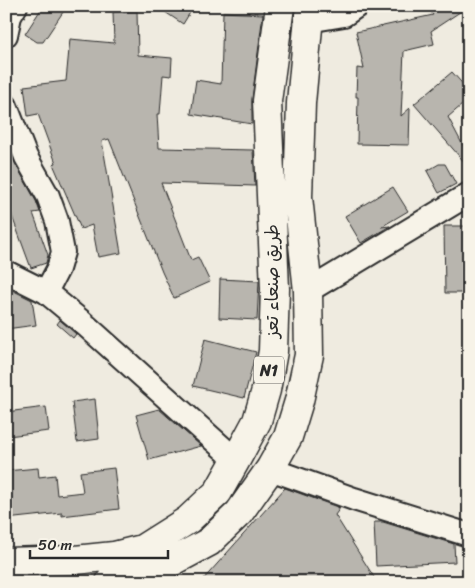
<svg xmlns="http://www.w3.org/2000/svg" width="475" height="588" font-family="Sriracha,'Playpen Sans Arabic',sans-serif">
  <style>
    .building { fill: #b8b5ae; stroke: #2b2b2b }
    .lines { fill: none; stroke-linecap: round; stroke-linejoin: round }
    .minor-casing { stroke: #2b2b2b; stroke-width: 26 }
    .highway-casing { stroke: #2b2b2b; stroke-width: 31 }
    .minor { stroke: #f7f3e8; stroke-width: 22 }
    .highway { stroke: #f7f3e8; stroke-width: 28 }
    .labels { text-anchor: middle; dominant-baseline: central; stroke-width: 4; stroke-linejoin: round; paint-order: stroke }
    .shield { fill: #f7f3e8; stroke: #686764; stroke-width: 1 }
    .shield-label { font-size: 16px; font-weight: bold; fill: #2b2b2b }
    .street-label { font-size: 18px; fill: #2b2b2b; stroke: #f7f3e8 }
  </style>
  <rect width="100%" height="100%" fill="#efebe0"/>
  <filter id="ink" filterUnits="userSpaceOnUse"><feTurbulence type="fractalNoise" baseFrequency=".02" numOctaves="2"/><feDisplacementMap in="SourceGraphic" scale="10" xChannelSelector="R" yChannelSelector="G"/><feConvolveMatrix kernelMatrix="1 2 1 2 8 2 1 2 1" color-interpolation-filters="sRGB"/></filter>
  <g filter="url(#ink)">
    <!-- building -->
    <path class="building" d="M43,6h24l-24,36h-6l-12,-8z
      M156,6h38l-11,18z
      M427,6h42l-38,25 3,13 -30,7 -3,65 9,-8 -1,37 -52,-1 1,-47h-2l1,-29 7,1 -8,-37 77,-17z
      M137,11l1,44 34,3 -1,18 -8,-1 -3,39h-3l2,34 94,2 2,36 -94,-3 30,77 7,-3 12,25 -36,16 -12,-26 -53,-133 -7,2 19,112 -23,4 -6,-32 -11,4 -28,-65 3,-1 -18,-49 -10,2 -4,-30 42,-5 4,-42 44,4 -1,-31z
      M223,12l40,2 -11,85v25l-61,-10 5,-34 25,4z
      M452,72l17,19v8l-21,18 21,40v5l-3,2 -52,-60z
      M6,143l9,20 21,38 4,11 -7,1 15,42 -2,8 -15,5 -18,-49 -7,-31z
      M439,164h6l11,20 -17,9 -12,-22z
      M393,187l15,24 -27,16 9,-1 -29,17 -16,-27z
      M444,226h25v67h-24z
      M220,279l39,2 -2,39 -38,-2z
      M6,287l26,13 4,25 -30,4z
      M60,320l16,14 -3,4 -16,-14z
      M205,339l51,13 -12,46 -51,-12z
      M95,399l4,40 -22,3 -5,-40z
      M46,407l3,24 -41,5 -2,-24z
      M159,409l42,37 -52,14 -13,-45z
      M38,468l1,9 16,-2 2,20 26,-3 -3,-20 34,-4 5,41 -57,7v-3l-56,6v-48z
      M285,488l55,20 -5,7 42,67h-176z
      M374,522h9l71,22 1,18 -79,4z"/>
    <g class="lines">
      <!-- minor casing -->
      <g class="minor-casing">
        <path id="minor" d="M308,21l36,-6 13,-9
          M6,35l4,-19 6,-10
          M6,106l20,51 22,39 9,25 6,31 -5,17 -12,23
          M6,272l40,20 35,29 155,139
          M308,291l161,-97
          M270,469l84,30 115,36"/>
      </g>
      <!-- highway casing -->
      <g class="highway-casing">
        <path id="highway" d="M6,562l69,-2 39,-4 28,-7 46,-29 30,-28 18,-32 21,-39 9,-31 7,-39 2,-62 -8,-188 13,-95
          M110,582l43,-10 56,-30 30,-29 31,-44 18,-32 11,-36 10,-46 -1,-64 -10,-94 3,-94 9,-97"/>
      </g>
      <!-- minor -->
      <use href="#minor" class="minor"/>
      <!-- highway -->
      <use href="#highway" class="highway"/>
    </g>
  </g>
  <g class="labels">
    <!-- shield labels -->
    <rect class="shield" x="254" y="356.5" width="30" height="27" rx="4"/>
    <g class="shield-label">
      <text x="269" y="370">N1</text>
    </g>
    <!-- street labels -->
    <g class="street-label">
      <text transform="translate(272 281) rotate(-90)">طريق صنعاء تعز</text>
    </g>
  </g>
  <!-- margin -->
  <rect width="475" height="588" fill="none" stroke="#f7f3e8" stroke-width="25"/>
  <rect x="12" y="12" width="450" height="563" fill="none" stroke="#2b2b2b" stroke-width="2" filter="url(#ink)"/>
  <!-- scale -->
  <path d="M30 550v8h138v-8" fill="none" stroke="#2b2b2b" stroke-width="2.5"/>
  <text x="38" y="550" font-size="15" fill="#2b2b2b" stroke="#f7f3e8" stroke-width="4" paint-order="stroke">50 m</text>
</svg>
